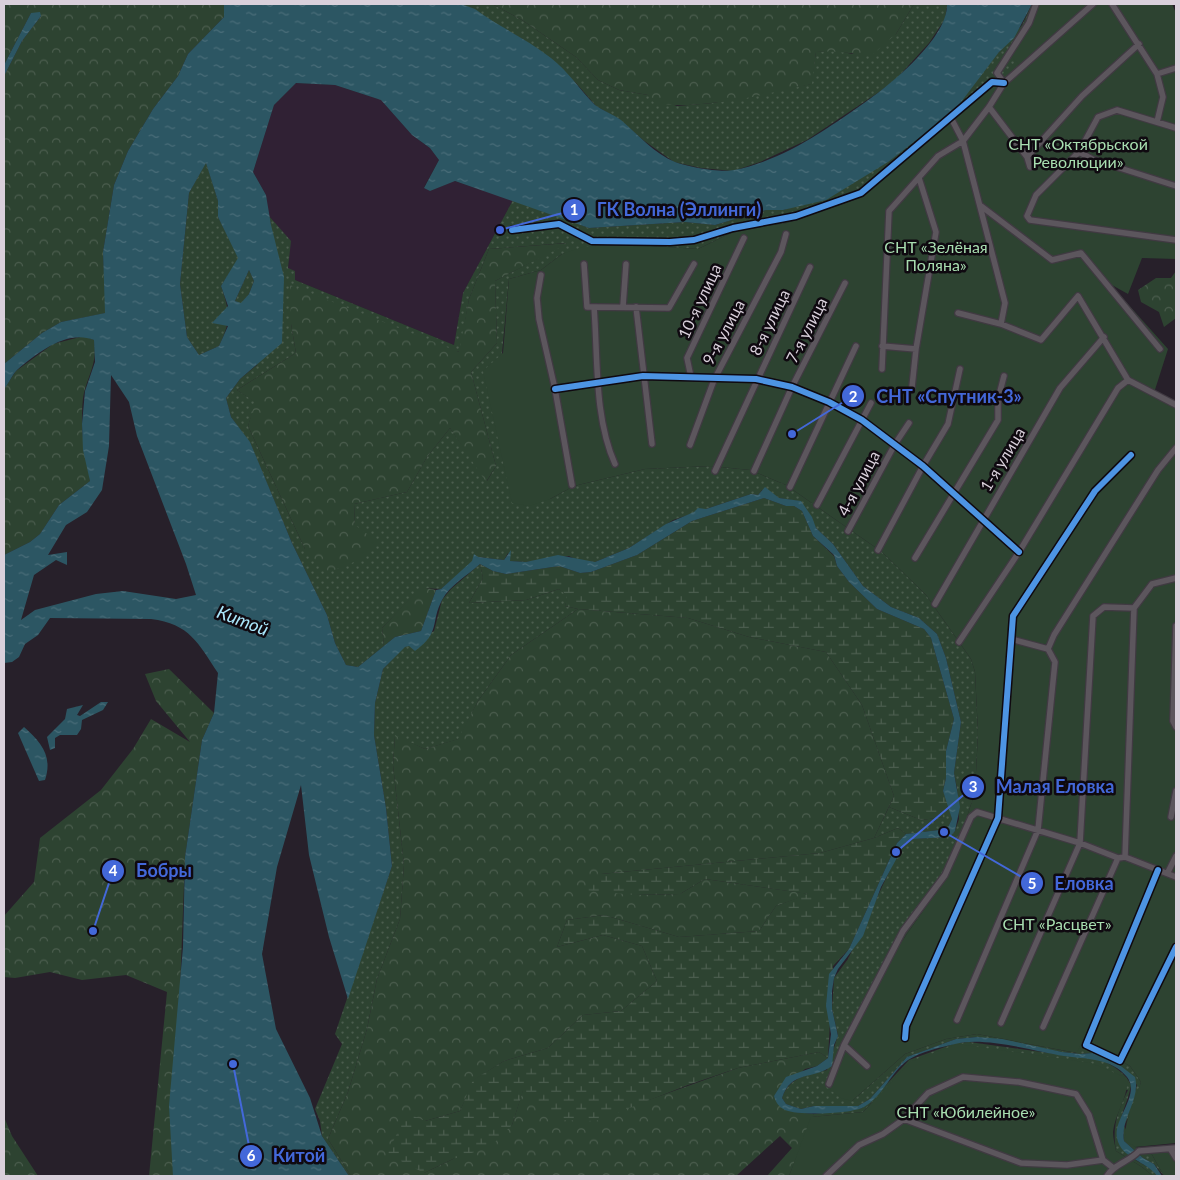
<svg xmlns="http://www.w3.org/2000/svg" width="1180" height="1180" font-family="Lato,sans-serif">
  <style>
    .built { fill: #302134 }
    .grass { fill: url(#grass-dots); fill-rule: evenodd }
    .forest { fill: url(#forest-crowns) }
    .wetland { fill: url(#wetland-marsh) }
    .garden { fill: #2d4331 }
    .water { fill: url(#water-ripples); fill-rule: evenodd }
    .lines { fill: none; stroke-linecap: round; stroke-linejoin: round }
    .street-casing { stroke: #403a42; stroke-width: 8 }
    .street { stroke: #5c565d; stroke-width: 5.5 }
    .cycleway-casing { stroke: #0f0910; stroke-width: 9 }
    .cycleway { stroke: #4d94e3; stroke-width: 6 }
    .labels { text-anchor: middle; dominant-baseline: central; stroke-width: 5; stroke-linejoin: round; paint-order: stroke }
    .park-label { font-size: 16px; fill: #a8deb0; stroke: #0f0910 }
    .street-label { font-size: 16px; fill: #d9d0db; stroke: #0f0910 }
    .water-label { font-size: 18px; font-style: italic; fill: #aae7fc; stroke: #0f0910 }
    .leader { fill: none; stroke: #4368d9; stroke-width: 2 }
    .callout-dot { fill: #4368d9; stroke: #0f0910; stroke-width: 2 }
    .mark-label { font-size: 15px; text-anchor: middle; font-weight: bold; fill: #fff }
    .callout-label { font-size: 18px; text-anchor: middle; font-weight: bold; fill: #4368d9; stroke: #0f0910; stroke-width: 5; stroke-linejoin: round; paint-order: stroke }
  </style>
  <defs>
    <pattern id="grass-dots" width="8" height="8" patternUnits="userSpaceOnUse" patternTransform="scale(1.25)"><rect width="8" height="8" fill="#2d4331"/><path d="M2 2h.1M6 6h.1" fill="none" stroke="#4b5d4e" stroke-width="1.8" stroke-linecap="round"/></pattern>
    <pattern id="forest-crowns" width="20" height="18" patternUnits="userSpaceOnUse" patternTransform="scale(1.25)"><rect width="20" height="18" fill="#2d4331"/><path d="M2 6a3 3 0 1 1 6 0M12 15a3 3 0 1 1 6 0" fill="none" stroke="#4b5d4e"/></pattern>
    <pattern id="wetland-marsh" width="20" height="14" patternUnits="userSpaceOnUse" patternTransform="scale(1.25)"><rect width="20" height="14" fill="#2d4331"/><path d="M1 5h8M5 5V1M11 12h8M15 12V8" fill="none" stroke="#4b5d4e"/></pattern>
    <pattern id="water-ripples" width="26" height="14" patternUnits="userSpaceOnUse" patternTransform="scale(1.25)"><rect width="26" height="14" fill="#2c5663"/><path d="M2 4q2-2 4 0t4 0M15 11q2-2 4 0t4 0" fill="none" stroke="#4a6d79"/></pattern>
  </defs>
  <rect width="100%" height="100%" fill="#27202a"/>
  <!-- built -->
  <path class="built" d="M296,83l39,2 46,15 31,35 18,13 9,12 -15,27 6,4 24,-10 59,19 -50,93 -9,52 -159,-65 -7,-12 2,-27 -21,-25 -3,-21 -13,-23 21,-67z"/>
  <!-- grass -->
  <path class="grass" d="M461,4h31l30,16 54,37 22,23 21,10 29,5 29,11 36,-3 98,-19 5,-32 19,-2 17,4 44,-20 18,-30 33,1 -2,14 -16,24 -32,35 -18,14 -72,48 -47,22 -27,9 -32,-3 -27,-6 -31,-22 -24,-21 -23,-13 -20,-23 -52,-43z
    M1032,4h6l-15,65 -72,49 -89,79 -75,26 -52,8 -37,18 -78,-5 -58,10 -21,16 -32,9 -7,74 48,146 24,-13 71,-17 66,-3 39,4 36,15 96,67 44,43 45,64 4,13 3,61 -3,59 -27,83 -55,79 -41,147 53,-47 41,-15 31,-5 99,19 7,-13 47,26 11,16 -5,19 -12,25 11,21 16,6 13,23 -10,-12 -11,-6 -19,-17c-3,-19 8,-37 13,-56l-24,-25 -20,-7 -13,1 -18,-2 -85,-15 -21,2 -49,18 -37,42 -12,7h-44l-13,3 -15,-5 -4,-6c7,-21 25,-23 45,-28l11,-35 -6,-26 2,-31 14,-19 50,-106 7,-10 7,-4 38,-2 5,-6 4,-12 -2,-31 -3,-15 7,-51 -15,-64 -9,-24 -18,-16 -28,-11 -28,-21 -30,-42 -17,-16 -18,-27 -19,-3 -17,-8 -4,5 -7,-1 -78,26 -44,28 -34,14 -16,-1 -10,-5 -43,6 -16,-1 -2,-8 -4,7 -26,-3 -37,32 -20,-1 -39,40 2,18 -26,21 -12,-2 -11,-22 -8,-28 -35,-72 -42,-100 -19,-26 -5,-19 14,-19 17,-14 14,-140 -2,-9 22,25 -3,27 7,3v9l159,65 9,-52 50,-93 76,28 96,-6 30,3 51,-15h17l20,-6 196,-152 23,-27zM567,243l-72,38 2,62 -26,29 25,94 -9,15 -37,-53 -23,29 -20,35 -53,12 1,21 -50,24 -57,-123 8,-24 -19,-12 59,-37 -5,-29 169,28 9,-53 20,-50z
    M206,162l12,39v16l21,41 -18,28c9,26 10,35 -2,60l-20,9 -12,-18 -7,-53 9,-91z
    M249,270l5,11 -5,13 -8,10 -6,-3z
    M480,564l3,14 -14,25 57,-3 33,-11 9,7 -3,10 13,3 -67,46 -33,46 -19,38 -34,10 -30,-13 -2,29 11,100 -4,54 -23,60 -10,50 -19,63 -20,47 23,37h-2l-27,-40 -2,-15 -5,-12 27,-65 -7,-10 57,-168 -6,-58 -12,-73 1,-32 8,-34 20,-21 31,-17 8,-31 9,-11z
    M889,807l32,13 23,-3 5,-10 3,12 -5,10 -41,5 -8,-6 -24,10z
    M969,1042l132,18c12,6 24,12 30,25 -4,25 -25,50 -1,71 9,8 20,9 27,20h-4l-11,-9 -26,-16c-4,-24 1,-39 12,-61l-256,12 -9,10 -51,5 2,-3 48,-6 12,-10 35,-38 47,-17z"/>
  <!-- forest -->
  <path class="forest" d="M4,4h220v13l-36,37 -10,22 -25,33 -25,42 -14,34 -11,67 3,61 -45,9 -19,11 -38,31v-288l18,-35 19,-25 -10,-3 -27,52z
    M492,4h422l-18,30 -24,21c-20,-1 -37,-5 -56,-3l-4,32c-51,11 -105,25 -157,20l-7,-9 -29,-5 -21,-10 -22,-23 -54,-37z
    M569,243l-74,38 2,62 -26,29 25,94 -10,16 -36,-54 -23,29 -20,35 -53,12 1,21 23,17 -19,18 -32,13 -22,-24 -57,-123 7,-24 -18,-12 59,-37 -5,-29 -1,-39 169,67 10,-53 20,-50z
    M1176,271v47l-12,9 -5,-15 -18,-10 -3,-12 18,-12h15z
    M84,336l10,4c3,21 -3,29 -9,49 -3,9 -3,24 -3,34 0,21 6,38 8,58l-31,24 -19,29 -10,8 -26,13v-166l12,-18 37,-27z
    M421,587l15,3 -15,41 -26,6 -11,9 -2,-18z
    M578,609l110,9 61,19 77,15 36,53 32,91 -20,42 -54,15 -219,21 34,21 45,-1 25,-15 105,15 -34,12 -17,25 -80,6 -75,-22 -37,5 -10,27 46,-12 39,11 15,35 -36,30 -38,4 -35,33 -44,13 -30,19 -14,31 -35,10 -1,52 29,-14 59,-34 11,-35 32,29 88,-17 95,-34 81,-16 9,6 -11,8 -12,3 -31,27 21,16 19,2 -25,62h-22l25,-28 -12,-12 -44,40h-385l-23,-37 20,-47 19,-63 10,-50 23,-60 4,-54 -11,-100 2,-30 30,14 33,-10 20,-38 33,-46z
    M169,669l45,44 -12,27 -17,117 -12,319h-24l18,-184 -41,-17 -44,5 -32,-8 -35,6 -11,-1v-61l30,-34 6,-44 61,-48 32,-41 18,-30 39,23 -34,-41 -11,-27z
    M4,1117l8,19 26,40h-34z"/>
  <!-- wetland -->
  <path class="wetland" d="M764,498l22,8h8l8,5 11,25 21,20 3,10 12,16 28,27 47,20 7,9 23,81 -8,32v27l-3,13 6,16 -4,10 -24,3 -32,-13 5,-11 -32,-91 -36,-53 -77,-15 -61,-19 -110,-9 -13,-3 2,-10 -8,-7 -33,11 -57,3 14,-25 -3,-14 13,7 13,3 53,-8 21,7 11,-1 46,-17 55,-34z
    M898,828l8,6 -9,9 -48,106 -16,17 -5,92 -9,-6 -81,16 -50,17 -92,36 -41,-1 -32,-29 -11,34 -22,22 -37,12 -29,14 -37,-19 20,-41 18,8 35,-10 13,-31 31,-19 44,-13 35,-33 38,-4 36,-30 -15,-35 -39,-11 -46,12 10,-27 37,-5 75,22 80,-6 17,-25 32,-12 -103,-15 -25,15 -45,1 -53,-5 19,-16 219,-21 54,-15z"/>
  <!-- garden -->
  <path class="garden" d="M1038,4h134l4,9v246l-34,-1 -14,36 -18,-10 58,65 -15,47 23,12v735l-41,4 -10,-7c-1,-20 10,-38 16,-58l-11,-16 -47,-26 -6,13 -100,-19 -31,5 -41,15 -53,47 -11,-3 -12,-9 19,-47 45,-88 55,-79 27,-83 3,-59 -3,-61 -4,-13 -45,-64 -44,-43 -96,-67 -36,-15 -39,-4 -66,3 -71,17 -24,13 -21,7 -17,-3 -29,-132 20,-18 6,-74 32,-9 21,-16 21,-7 37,-3 78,5 37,-18 52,-8 75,-26 89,-79 42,-31 14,-3 16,-15 -11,-12z
    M957,1044l134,19 36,15c2,19 -12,35 -14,54 0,6 2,13 3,19l26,16 11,9h-364l22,-59 52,-5 47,-50z
    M1176,1151v25h-12l-13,-23h17z"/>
  <!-- water -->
  <path class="water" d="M224,4h237l14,5c24,18 52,30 76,49 17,13 29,32 44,47 8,6 18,9 26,15 16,14 34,34 54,42 13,5 46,11 59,8 51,-10 96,-43 137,-72 25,-18 77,-62 76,-94h85l-18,34 -15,14 -44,58 -67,52 -62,38 -43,10h-17l-51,15 -30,-3 -96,6 -134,-47 -25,10 -6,-3 15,-28 -9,-12 -18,-13 -31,-35 -46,-15 -39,-2 -22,22 -21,67 13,23 5,30 13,52 -2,66 -42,36 -14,19 5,19 19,25 42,101 35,72 8,28 11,22 12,2 37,-30 26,-6 15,-41 5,-1 31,-28 2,-7 4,3 26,3 7,-10 -1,11 16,1 32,-7 37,7 34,-14 37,-24 28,-12 4,-4 8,1 45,-15 7,1 7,-8 14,11 22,3 11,16 4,11 17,16 30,42 28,21 28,11 18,16 9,24 15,64 -7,51 6,34 -5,24 -5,6 -38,2 -7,4 -24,44 -18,49 -25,33 -4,9 -2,13v18l6,27 -4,9 -2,21c-19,14 -41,4 -50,32l4,6 15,5 13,-3h44l12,-7 37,-42 49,-18 21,-2 25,2 60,13 18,2 13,-1 20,7 22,17c6,23 -15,41 -11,64l19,17 11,6 8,12h-5c-10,-15 -36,-17 -40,-38 -4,-19 24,-44 10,-61 -15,-19 -42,-18 -63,-21 -30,-5 -81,-20 -109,-12 -14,3 -35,8 -47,16 -17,12 -25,36 -44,47 -13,7 -65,9 -79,3 -6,-3 -9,-7 -11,-14l12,-19 31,-11 11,-8 3,-24 -5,-28 3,-32 20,-25 48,-106 9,-9 41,-5 5,-10 -9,-28 3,-13v-27l8,-32 -23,-81 -7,-9 -47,-20 -28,-27 -12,-16 -3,-11 -21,-19 -11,-25 -8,-5h-8l-22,-8 -72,23 -55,34 -46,17 -11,1 -21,-7 -53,8 -13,-3 -13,-7c-12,11 -30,21 -38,36 -12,23 -1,32 -27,51l-6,-5 -4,1 -22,22 -8,34 -1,32 12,73 6,58 -44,133 -19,-62 -20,-82 -8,-70 -24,82 -15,87 14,75 34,69 12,38 27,40h-176l-4,-70 14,-159 2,-90 17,-117 12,-27 4,-40c-20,-30 -28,-49 -67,-54l-101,-1 -12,17 -13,9 -6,13 -7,5 -8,1v-108l26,-13 10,-8 19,-29 31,-24 -7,-31 -1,-26 3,-33 10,-29 -1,-22c-27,-11 -57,13 -77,30 -5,5 -8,13 -13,19v-25l38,-31 19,-11 44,-9 -2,-61 11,-67 14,-34 25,-42 25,-33 10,-22 36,-37zM206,163l12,38v16l20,41 -17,28 7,20 -16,17 16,3 -9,20 -20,9 -12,-18 -7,-53 9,-91zM249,270l5,11 -5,13 -8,9 -6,-2zM111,375l18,27 8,34 49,128 10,31 -20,4 -53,-8 -27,3 -61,16 -14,10 13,-45 22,-15 11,5v-13l-19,3 18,-30 21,-13 15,-22 7,-44z
    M40,12l1,4 -19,25 -18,35v-11l27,-52z
    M101,702h7l-5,8 -21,10 -1,9 -4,6h-17l-5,3v10l-5,2 -3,-13 18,-18 2,-10 16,-4 -6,10 3,1z
    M24,727c17,15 29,29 21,53l-6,1 -21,-48z"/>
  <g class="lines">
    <!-- street casing -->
    <g class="street-casing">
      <path id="street" d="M1112,4l45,70 6,23 -6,25
        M1157,74l19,-6
        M1004,83l-7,-10 32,-50 7,-19
        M989,107l38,50 3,10
        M951,118l12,23 42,162 -4,21
        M1176,128l-59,-18 -19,7 -19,35 -43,43 -9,21 3,4 146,20
        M1079,152l13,7 84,27
        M1027,157l55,-61 57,-52
        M981,206l71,54 29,-7 79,96
        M512,230l47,-6 33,17 78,1 24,-2 39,-12 63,-12 65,-23 131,-111 12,1
        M584,264l3,43h7c4,51 0,110 21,157
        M541,275l-4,23 2,21 16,70 17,96
        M623,306l3,-42
        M594,307l75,1 25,-44
        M636,307l16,137
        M958,313l43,11 40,16 37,-44 50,84 48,25
        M882,346l34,3
        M882,369l7,-158 49,-55 25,-15 26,-34 15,-24 89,-79
        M691,377l-4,-19 57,-120
        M912,387l4,-38 20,-117 -17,-54
        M555,389l88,-13 113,3 36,8 37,15 33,18 61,46 96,86
        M690,445l24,-65 67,-128 5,-18
        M715,471l95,-204
        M754,471l38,-84 53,-104
        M790,487l66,-141
        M817,505l54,-102
        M848,531l47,-87 14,-21
        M878,550l45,-84 25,-42 12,-55
        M915,558l83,-138v-21l6,-23
        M935,604l125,-216 44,-51
        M1176,626l-3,95 3,6
        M959,642l60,-90 99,-164 10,-8
        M1048,649l6,-14 104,-165 18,-22
        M1171,817l5,-26
        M1125,857l9,-249
        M1158,870l-72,175 34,16 56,-114
        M1168,872l8,-16
        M957,1020l81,-190 17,-168 -7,-13 -37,-10
        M1001,1023l79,-180 13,-227 11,-9 30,1 18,-24 24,-6
        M1043,1027l75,-169
        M905,1038l1,-12 92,-208 15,-202 82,-125 36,-36
        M844,1045l23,21
        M829,1084l15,-39 59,-114 42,-56 26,-58 6,-5 103,31 38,15 7,-1 51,20
        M904,1119l117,44 46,2 36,-5
        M1171,1150l5,8
        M826,1176l33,-31 24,-11 21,-15 24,-26 35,-16 56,5 57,12 13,21 14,45 9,7
        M1107,1176c7,-12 22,-14 32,-25l37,-3"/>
    </g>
    <!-- street -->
    <use href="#street" class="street"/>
    <!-- cycleway casing -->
    <g class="cycleway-casing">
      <path id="cycleway" d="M512,230l47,-6 33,17 78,1 24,-2 39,-12 63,-12 65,-23 131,-111 12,1
        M555,389l88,-13 113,3 36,8 37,15 33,18 61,46 96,86
        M1158,870l-72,175 34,16 56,-114
        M905,1038l1,-12 92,-208 15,-202 82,-125 36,-36"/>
    </g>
    <!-- cycleway -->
    <use href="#cycleway" class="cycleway"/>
  </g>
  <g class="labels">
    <!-- park labels -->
    <g class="park-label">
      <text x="1078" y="143">СНТ «Октябрьской<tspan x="1078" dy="18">Революции»</tspan></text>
      <text x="936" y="246">СНТ «Зелёная<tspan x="936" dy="18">Поляна»</tspan></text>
      <text x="1057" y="923">СНТ «Расцвет»</text>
      <text x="966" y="1111">СНТ «Юбилейное»</text>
    </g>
    <!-- street labels -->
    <g class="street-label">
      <text transform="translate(699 301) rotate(-65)">10-я улица</text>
      <text transform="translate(769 322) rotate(-64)">8-я улица</text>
      <text transform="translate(806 330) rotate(-63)">7-я улица</text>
      <text transform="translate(723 332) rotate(-62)">9-я улица</text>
      <text transform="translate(1002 459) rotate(-59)">1-я улица</text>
      <text transform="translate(858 483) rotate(-62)">4-я улица</text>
    </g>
    <!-- water labels -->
    <g class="water-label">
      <text transform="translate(243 620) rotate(21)">Китой</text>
    </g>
  </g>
  <!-- callouts -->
  <path class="leader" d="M500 230L574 210M792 434L853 396M896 852L973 787M93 931L113 871M944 832L1032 883M233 1064L251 1156"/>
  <g class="callout-dot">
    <circle cx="500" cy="230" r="5"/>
    <circle cx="792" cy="434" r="5"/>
    <circle cx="896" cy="852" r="5"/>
    <circle cx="93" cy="931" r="5"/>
    <circle cx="944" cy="832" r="5"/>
    <circle cx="233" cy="1064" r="5"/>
    <circle cx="574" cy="210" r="12"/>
    <circle cx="853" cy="396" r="12"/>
    <circle cx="973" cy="787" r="12"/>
    <circle cx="113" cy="871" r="12"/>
    <circle cx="1032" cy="883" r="12"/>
    <circle cx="251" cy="1156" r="12"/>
  </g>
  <g class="mark-label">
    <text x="574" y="215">1</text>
    <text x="853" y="402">2</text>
    <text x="973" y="792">3</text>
    <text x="113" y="876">4</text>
    <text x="1032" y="889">5</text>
    <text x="251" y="1161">6</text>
  </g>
  <g class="callout-label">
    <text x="679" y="216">ГК Волна (Эллинги)</text>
    <text x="949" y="403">СНТ «Спутник-3»</text>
    <text x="1055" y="793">Малая Еловка</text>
    <text x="164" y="877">Бобры</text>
    <text x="1084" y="890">Еловка</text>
    <text x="299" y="1162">Китой</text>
  </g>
  <!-- border -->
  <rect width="1180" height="1180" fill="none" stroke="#d9d0db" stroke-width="10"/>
</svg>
